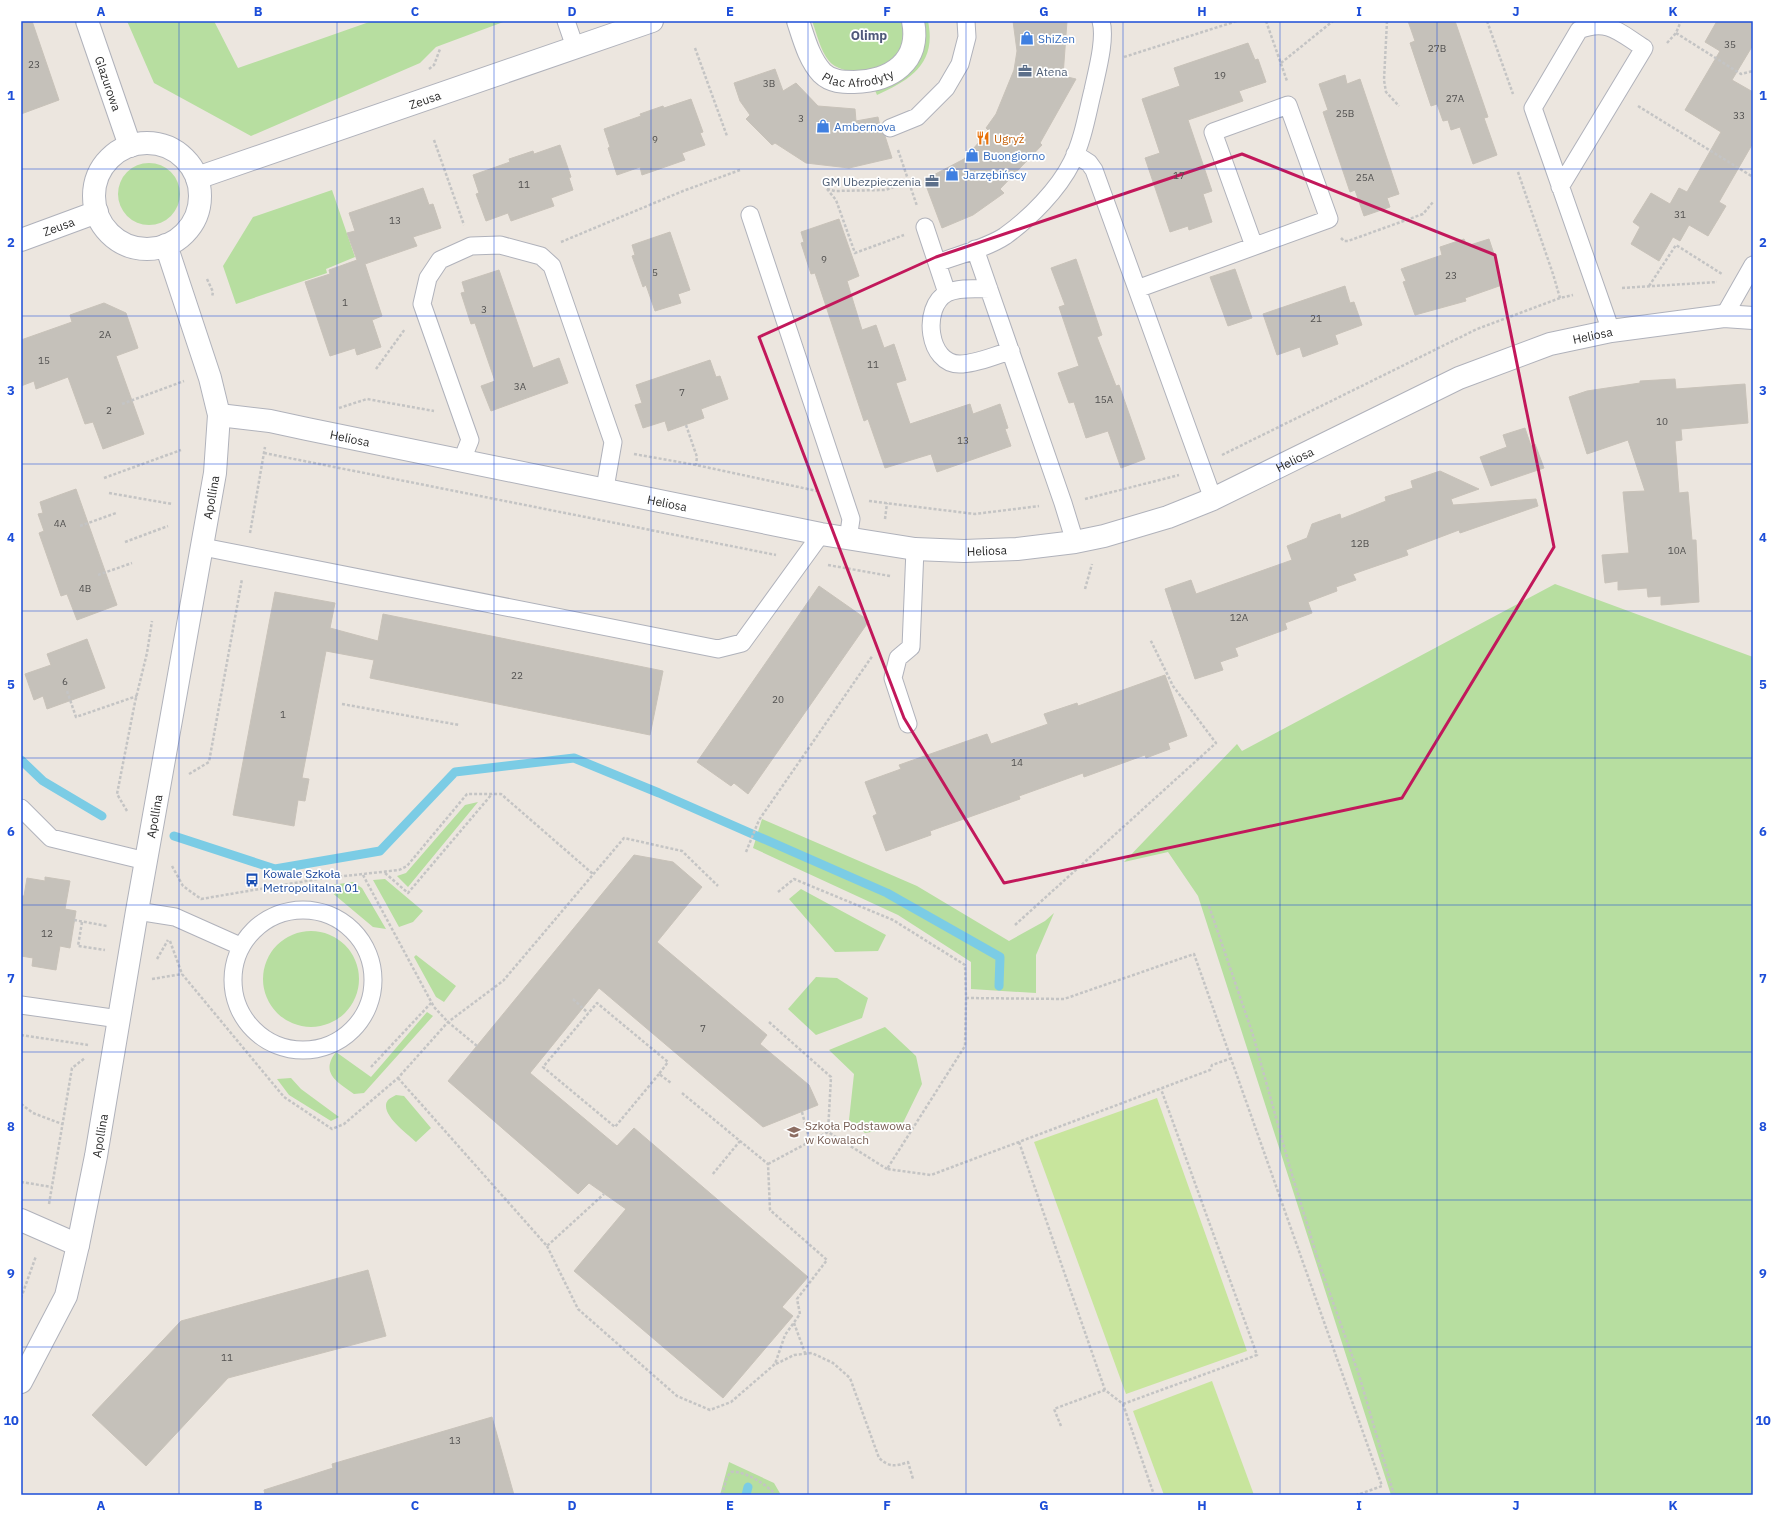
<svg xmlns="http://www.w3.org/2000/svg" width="1774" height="1516" font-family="'IBM Plex Sans',sans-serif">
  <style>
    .green { fill: #b7dea0 }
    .pitch { fill: #c8e59d }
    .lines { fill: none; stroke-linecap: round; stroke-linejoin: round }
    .stream { stroke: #7bcce5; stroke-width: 9 }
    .building { fill: #c5c1ba; stroke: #c8c2b9 }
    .service-casing { stroke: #b0b2bb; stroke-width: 19 }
    .minor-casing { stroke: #b0b2bb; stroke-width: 24 }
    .tertiary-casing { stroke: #b0b2bb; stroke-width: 24 }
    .path { stroke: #c4c4c4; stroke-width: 2.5; stroke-dasharray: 3 2; stroke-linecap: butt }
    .service { stroke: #fff; stroke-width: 17 }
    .minor { stroke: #fff; stroke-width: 22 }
    .tertiary { stroke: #fff; stroke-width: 22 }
    .marked { fill: none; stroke: #c2185b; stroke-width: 3; stroke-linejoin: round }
    .grid { fill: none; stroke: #1d4ed8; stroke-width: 1; stroke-opacity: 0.55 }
    .labels { text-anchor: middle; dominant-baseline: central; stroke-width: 3.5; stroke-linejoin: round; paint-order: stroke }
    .number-label { font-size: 10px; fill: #525150 }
    .shop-label { font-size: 12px; fill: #366cbe; stroke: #fff; text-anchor: start }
    .street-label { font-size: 12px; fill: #2c2c2c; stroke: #fff }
    .service-label { font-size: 12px; fill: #4e5e75; stroke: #fff; text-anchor: start }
    .food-label { font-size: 12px; fill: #c56008; stroke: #fff; text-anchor: start }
    .transit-label { font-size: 12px; fill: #164399; stroke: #fff; text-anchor: start }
    .education-label { font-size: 12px; fill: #785e54; stroke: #fff; text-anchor: start }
    .neighbourhood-label { font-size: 13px; font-weight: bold; fill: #4f5879; stroke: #fff }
    .neatline { fill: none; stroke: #1d4ed8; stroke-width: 1.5 }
    .grid-label { font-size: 13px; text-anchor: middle; font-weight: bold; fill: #1d4ed8 }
  </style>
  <rect width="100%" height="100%" fill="#ece6df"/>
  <!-- green -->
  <path class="green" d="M127,21h87l24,47 134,-47h134l-70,26 -16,16 -169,73 -97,-53z
    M812,21h92l2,8 -5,24c-7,5 -15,13 -23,16 -14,5 -39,4 -49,-8 -9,-11 -12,-27 -17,-40z
    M923,21h5c9,43 -18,59 -51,74l-3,-7z
    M118 194a31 31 0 1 1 62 0a31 31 0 1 1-62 0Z
    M332,190l23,67 -29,12 1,4 -91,31 -13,-38 30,-49z
    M1555,584l198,73v838h-362l-193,-599 -30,-44 -44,10 113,-118 5,7z
    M478,802l-70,85 -11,-11 9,-3 59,-68z
    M762,819l155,67 92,55 36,-20 9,-8 -18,42v38l-65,-4v-27l-73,-47 -145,-67z
    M385,879l38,32 -10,11 -14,5 -26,-47z
    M353,882l9,6 24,41 -13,-2 -49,-41z
    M801,889l85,46 -8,16 -43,1 -46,-53z
    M263 979a48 48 0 1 1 96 0a48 48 0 1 1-96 0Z
    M416,955l40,31 -12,16 -8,-5 -22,-40z
    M816,977l21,1 31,20 -6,20 -46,17 -28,-26z
    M427,1012l6,4 -69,77 -10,1c-15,-11 -35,-20 -18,-42l35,25z
    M885,1027l31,29 6,28 -21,43 -36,6 -16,-13 5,-46 -25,-24z
    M291,1078l10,11 38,28 -8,4 -42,-26 -12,-16z
    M396,1095l8,1 27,32 -15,14c-8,-8 -38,-29 -28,-42 2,-2 6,-4 8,-5z
    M729,1462l45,21 7,12h-61z"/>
  <!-- pitch -->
  <path class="pitch" d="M1157,1098l90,253 -121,43 -92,-252z
    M1212,1381l42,114h-90l-31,-84z"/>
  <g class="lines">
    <!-- stream -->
    <path class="stream" d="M21,760l22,21 59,35
      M174,836l101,33 105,-18 75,-79 119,-14 85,35 228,100 113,64 -1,29
      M746,1495l2,-8"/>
  </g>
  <!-- building -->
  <path class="building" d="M21,21h11l27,79 -38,14z
    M1013,21h54l-4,55 13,3 -36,64 2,2 -42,44 4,4 -31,22 -31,13 -18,-48 40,-21 25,-28 -3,-3 10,-14 18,-44 3,-19z
    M1408,21h47l33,96 -4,1 13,37 -24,9 -13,-37 -9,3 -3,-10 -5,1 -6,-17 -6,2 -21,-63 5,-2z
    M1717,21h36v24l-21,35 21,12v51l-34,59 7,4 -18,30 -19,-11 -9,16 -7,-4 -14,24 -28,-17 9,-17 -7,-5 18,-29 19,11 9,-16 8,4 34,-60 -36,-22 35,-59 -15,-9z
    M1248,43l7,17 3,-1 8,23 -27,9 4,10 -55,19 24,71 -9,3 9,28 -23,8 -1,-4 -18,6 -25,-74 15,-5 -18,-54 38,-13 -6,-18z
    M775,69l8,22 13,-8 22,23 37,3 1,12 22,-4 3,14 4,5 7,22 -43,10 -43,-5 -31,-20 -3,2 -26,-26 4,-4 -10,-14 -6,-18z
    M1345,75l2,9 13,-5 39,115 -12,4 3,9 -26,9 -9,-26 -5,2 -27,-80 5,-2 -9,-26z
    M691,99l12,33 -3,1 5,12 -23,8 3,7 -43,15 -2,-8 -23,8 -9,-27 2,-1 -6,-18 37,-13 -1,-2 23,-8 1,2z
    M560,145l11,32 -2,1 4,12 -22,8 3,8 -43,15 -3,-8 -22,8 -10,-27 3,-1 -6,-18 37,-13 -1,-3 24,-8 1,3z
    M423,188l6,17 4,-1 8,24 -28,9 4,9 -52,18 17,52 -10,4 9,27 -24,8 -2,-7 -25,8 -25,-74 25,-8 -1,-4 28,-10 -10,-27 8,-2 -6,-18z
    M839,219l20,57 -12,5 15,49 14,-5 8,23 10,-4 12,36 -10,3 14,41 60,-20 3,10 27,-10 8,24 -3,1 6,17 -74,26 -6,-18 -46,14 -17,-49 -4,2 -49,-148 -4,1 -10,-31 3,-1 -3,-10z
    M670,232l20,58 -12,4 3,9 -26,8 -9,-26 -3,2 -11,-31 3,-1 -3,-10z
    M1464,239l3,7 22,-7 9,27h-2l6,19 -37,13 1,3 -51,14 -12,-33 3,-1 -5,-12 41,-14 -2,-8z
    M1076,259l26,76 -5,2 19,49 3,-1 26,74 -24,9 -13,-37 -22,7 -12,-36 -5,1 -11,-30 21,-7 -20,-59 6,-2 -14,-37z
    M1235,269l17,49 -24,8 -18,-49z
    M499,270l34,98 26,-10 9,25 -77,28 -10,-25 14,-5 -20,-58 -4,1 -10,-31 4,-1 -3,-10z
    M1345,286l5,17 4,-1 8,23 -27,10 3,9 -35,13 -3,-10 -23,8 -14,-41z
    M104,303l22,10 12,35 -22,8 28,78 -41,15 -10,-27 -8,2 -17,-47 -32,12 -2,-8 -13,5v-46l51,-18 -2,-7z
    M710,360l6,17 4,-1 8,23 -27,10 3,9 -36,13 -3,-10 -22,7 -8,-23 7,-2 -6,-18z
    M1675,379l1,10 69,-5 3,39 -67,6 1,11 -7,1 4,52 9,-1 4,48h4l3,62 -38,3v-9l-13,1 -1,-9 -29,2v-9l-13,2 -3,-28 27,-2 -6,-61 22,-1 -17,-51 -41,14 -18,-57 18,-6 53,-8v-2z
    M1525,428l6,18 4,-2 9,24 -53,18 -11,-29 27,-10 -4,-12z
    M1440,471l39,18 -28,10 2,6 83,-6 2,7 -78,27 -1,-3 -53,20 2,5 -55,19 3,6 -20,7 1,4 -29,11 4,11 -27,10 2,6 -52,19 3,8 -18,6 3,8 -28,9 -30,-90 26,-9 5,14 96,-34 -5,-14 20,-8 5,-14 28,-10 1,5 45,-18 -1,-4 28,-9 -2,-7z
    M76,489l41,116 -40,15 -10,-26 -6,2 -22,-63 5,-2 -6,-17 5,-1 -3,-11z
    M819,586l50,35 -121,173 -14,-11 -3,3 -34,-24z
    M275,592l60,11 -5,25 48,13 5,-27 280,57 -13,64 -280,-57 4,-18 -48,-9 -24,127 7,1 -4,22 -7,-1 -4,26 -61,-11z
    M87,639l18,49 -58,21 -4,-13 -9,4 -9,-26 26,-9 -4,-11z
    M1165,675l22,61 -19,7 2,6 -24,9 -1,-3 -61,22 -1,-4 -64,23 1,3 -90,32 1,4 -45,16 -13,-35 4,-2 -12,-32 36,-13 -2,-4 88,-31 4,10 57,-20 -4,-10 33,-11 1,3z
    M634,855l39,7 29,25 -45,55 110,93 -7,9 49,41 9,20 -55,22 -164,-139 -69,85 87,73 17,-18 174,149 -26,30 11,9 -70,82 -149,-127 52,-62 -37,-26 -11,11 -130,-113z
    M45,877l25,4 -5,28 11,2 -6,37 -10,-2 -4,24 -24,-4 1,-8 -12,-2v-60h3l3,-18 18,3z
    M368,1270l18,66 -158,42 -82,88 -54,-51 89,-94z
    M492,1417l22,78h-249l-1,-5 69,-22 -1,-4z"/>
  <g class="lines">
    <!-- service casing -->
    <g class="service-casing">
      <path id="service" d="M566,21l9,26
        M890,128l27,-11 29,-29 14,-24 7,-27 -1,-16
        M1075,154l14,9 5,7 119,329
        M1560,187l84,-139c-24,-15 -36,-30 -65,-18l-46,78 78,223
        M750,215l101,304 -3,20
        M925,227l22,66
        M975,249l88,254 12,39
        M937,263c21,-8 50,-15 68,-27 25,-18 53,-46 67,-74 11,-22 15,-48 21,-72 4,-19 13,-51 8,-69
        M989,289c-13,0 -30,-2 -42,4 -26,14 -19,72 13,71 16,0 35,-9 51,-13
        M1137,289l192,-70 -41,-114 -75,27 41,114
        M1724,316l29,-51
        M462,460l8,-20 -48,-136 6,-26 12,-18 31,-14 29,-1 41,11 11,10 61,176 -8,46
        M203,547l515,102 24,-6 79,-109
        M908,724l-15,-46 5,-20 13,-11 4,-98
        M21,808l30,30 95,23
        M233 980a70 70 0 1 1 140 0a70 70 0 1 1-140 0Z
        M137,911l38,6 65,29
        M21,1005l98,14"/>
    </g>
    <!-- minor casing -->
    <g class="minor-casing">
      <g id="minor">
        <path id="s1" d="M798,21c6,18 11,38 24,52 9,9 21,9 32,9 37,-1 67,-20 59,-61"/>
        <path id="s2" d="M197,178l455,-157"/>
        <path id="s3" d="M219,415l51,6 37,8 514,105 94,15 49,2 53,-2 58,-7 29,-6 64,-19 45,-18 246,-121 91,-34 61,-13 113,-15 29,2"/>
        <path d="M21,1220l57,25"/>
        <path id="s4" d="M21,1382l45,-86 12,-51 18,-89 41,-245 78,-438 4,-58 -9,-37 -44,-133"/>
      </g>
    </g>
    <!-- tertiary casing -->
    <g class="tertiary-casing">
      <g id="tertiary">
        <path id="s5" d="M87,21l43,125"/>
        <circle cx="147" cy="196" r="53"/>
        <path id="s6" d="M21,240l76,-28"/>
      </g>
    </g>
    <!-- path -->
    <path class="path" d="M1266,21l21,60
      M1387,21l-3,59 2,12 13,14
      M1487,21l26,73
      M1676,33l65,41 12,-3
      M1667,43l9,-10 5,-12
      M695,48l32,88
      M1124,57l113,-36
      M1281,63l52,-42
      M429,69l5,-4 6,-16
      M1638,106l115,71
      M434,140l30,85
      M898,150l19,56
      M1518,172l35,102 7,24
      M827,189l9,11 19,53 49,-18
      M827,189l8,2 50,-1 24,-8
      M1341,238l3,3h4l75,-27 10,-12
      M561,242l122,-51 57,-21
      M207,279l6,13 -1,5
      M1649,286l27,-41 46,29
      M1622,288l95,-6
      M376,369l29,-40
      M122,404l62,-23
      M339,408l28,-9 67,12
      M686,425l11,32 -1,8
      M264,453l512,102
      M634,454l62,11 121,26
      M1222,455l255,-126 83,-31 13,-3
      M104,478l77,-28
      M109,493l63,11
      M1085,499l94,-24
      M869,501l106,13 64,-8
      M885,519l2,-16
      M80,526l36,-13
      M250,533l15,-86
      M125,542l43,-16
      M828,565l62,11
      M98,575l34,-12
      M1085,589l7,-25
      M67,691l9,26 61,-21
      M342,704l117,21
      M189,774l20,-12 33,-183
      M127,811l-10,-17 18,-92 12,-49 5,-32
      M746,852l13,-32 114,-165
      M172,866l11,20 18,13 117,-20 81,-9 8,-4 60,-72h34l92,80
      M385,873l23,20 84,-99
      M363,875l71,132 14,15 29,24
      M778,892l16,-13 99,41 72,45 1,33 -1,48 -78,123 44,6 279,-105 2,-5 20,-7
      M1209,906l44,129 37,133 29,95 40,112 35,120
      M74,920l33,6
      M82,922l-4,24 27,4
      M1015,925l201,-182 -43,-57 -23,-47
      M170,941l12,33 102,123 48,32 12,-5 54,-46 50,-56 55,-41 121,-143 58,13 36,35
      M157,959l11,-19
      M152,979l30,-5
      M966,998l98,1 130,-45 188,532 -25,9
      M573,999l15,14
      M769,1022l62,55 -3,55
      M21,1035l67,10
      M371,1067l61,-65
      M659,1074l-44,53 -72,-60 54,-64 71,59 -9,12 12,9
      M398,1078l149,168 57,-52
      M682,1093l58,48 -28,34
      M21,1104l12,9 29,11
      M802,1112l8,30
      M1019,1142l86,248 18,14 31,91
      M768,1164l60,-32 59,37
      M21,1182l31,5
      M49,1204l23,-136 13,-10
      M547,1246l31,63 99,87 33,14 21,-8 44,-38 10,-29 15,-21 -3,-15 30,-39 -57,-50 -2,-46 -28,-23
      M21,1298l15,-42
      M794,1323l11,30
      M776,1364l18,-9 18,-2 21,10 17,15 29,80c10,9 16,9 29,4l5,17
      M1123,1404l134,-49 -96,-266
      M1061,1426l-7,-17 51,-19
      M722,1495l5,-18 4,-5c13,-2 36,13 45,23"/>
    <!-- service -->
    <use href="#service" class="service"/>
    <!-- minor -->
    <use href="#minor" class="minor"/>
    <!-- tertiary -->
    <use href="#tertiary" class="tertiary"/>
  </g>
  <!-- marked area -->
  <path class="marked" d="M1242,154l253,101 59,292 -152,251 -398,85 -100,-165 -145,-381 177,-80z"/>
  <!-- grid -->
  <path class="grid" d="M179,21v1474M337,21v1474M494,21v1474M651,21v1474M808,21v1474M966,21v1474M1123,21v1474M1280,21v1474M1437,21v1474M1595,21v1474M21,169h1732M21,316h1732M21,464h1732M21,611h1732M21,758h1732M21,905h1732M21,1052h1732M21,1200h1732M21,1347h1732"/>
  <!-- icons -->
  <defs>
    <g id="shop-bare" transform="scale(1.08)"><path d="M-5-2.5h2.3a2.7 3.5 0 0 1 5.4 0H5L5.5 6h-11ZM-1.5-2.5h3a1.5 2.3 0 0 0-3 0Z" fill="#3f7fe0" stroke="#fff" stroke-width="2.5" paint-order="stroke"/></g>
    <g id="office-bare" transform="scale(1.08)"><path d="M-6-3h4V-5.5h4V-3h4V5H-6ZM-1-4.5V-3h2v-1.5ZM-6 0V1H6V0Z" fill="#5c6f8a" stroke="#fff" stroke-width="2.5" paint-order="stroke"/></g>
    <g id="restaurant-bare" transform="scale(1.08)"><path d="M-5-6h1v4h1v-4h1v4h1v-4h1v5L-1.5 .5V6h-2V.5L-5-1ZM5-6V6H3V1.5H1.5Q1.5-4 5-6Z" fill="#e8710a" stroke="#fff" stroke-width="2.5" paint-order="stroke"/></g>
    <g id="bus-bare" transform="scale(1.08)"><path d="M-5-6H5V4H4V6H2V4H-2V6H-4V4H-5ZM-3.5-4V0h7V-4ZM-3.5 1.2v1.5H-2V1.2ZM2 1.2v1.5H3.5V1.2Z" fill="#1a4fb4" stroke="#fff" stroke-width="2.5" paint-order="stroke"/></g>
    <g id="school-bare" transform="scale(1.08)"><path d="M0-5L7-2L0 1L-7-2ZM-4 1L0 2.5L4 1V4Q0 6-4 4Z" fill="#8d6e63" stroke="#fff" stroke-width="2.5" paint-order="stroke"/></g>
  </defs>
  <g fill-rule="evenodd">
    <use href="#shop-bare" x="1027" y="38"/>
    <use href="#office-bare" x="1025" y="71"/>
    <use href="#shop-bare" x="823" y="126"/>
    <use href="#restaurant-bare" x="983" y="138"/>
    <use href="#shop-bare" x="972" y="155"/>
    <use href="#shop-bare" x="952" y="174"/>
    <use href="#office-bare" x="932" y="181"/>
    <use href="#bus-bare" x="252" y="880"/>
    <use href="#school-bare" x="794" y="1132"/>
  </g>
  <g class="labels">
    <!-- number labels -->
    <g class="number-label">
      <text x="1730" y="44">35</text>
      <text x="1437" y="48">27B</text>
      <text x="34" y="64">23</text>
      <text x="1220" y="75">19</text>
      <text x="769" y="83">3B</text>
      <text x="1455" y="98">27A</text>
      <text x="1345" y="113">25B</text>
      <text x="1739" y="115">33</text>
      <text x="801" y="118">3</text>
      <text x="655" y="139">9</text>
      <text x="1179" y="175">17</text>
      <text x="1365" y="177">25A</text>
      <text x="524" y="184">11</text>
      <text x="1680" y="214">31</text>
      <text x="395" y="220">13</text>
      <text x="824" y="259">9</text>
      <text x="655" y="272">5</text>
      <text x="1451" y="275">23</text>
      <text x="345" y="302">1</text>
      <text x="484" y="309">3</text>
      <text x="1316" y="318">21</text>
      <text x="105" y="334">2A</text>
      <text x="44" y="360">15</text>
      <text x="873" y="364">11</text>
      <text x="520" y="386">3A</text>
      <text x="682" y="392">7</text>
      <text x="1104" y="399">15A</text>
      <text x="109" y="410">2</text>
      <text x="1662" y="421">10</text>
      <text x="963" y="440">13</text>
      <text x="60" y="523">4A</text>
      <text x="1360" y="543">12B</text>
      <text x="1677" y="550">10A</text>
      <text x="85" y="588">4B</text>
      <text x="1239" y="617">12A</text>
      <text x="517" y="675">22</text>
      <text x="65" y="681">6</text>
      <text x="778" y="699">20</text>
      <text x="283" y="714">1</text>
      <text x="1017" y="762">14</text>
      <text x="47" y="933">12</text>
      <text x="703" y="1028">7</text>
      <text x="227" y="1357">11</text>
      <text x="455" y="1440">13</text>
    </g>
    <!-- shop labels -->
    <g class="shop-label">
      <text x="1038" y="38">ShiZen</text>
      <text x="834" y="126">Ambernova</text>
      <text x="983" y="155">Buongiorno</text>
      <text x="963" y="174">Jarzębińscy</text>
    </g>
    <!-- street labels -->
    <g class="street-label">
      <text stroke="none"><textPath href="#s1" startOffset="96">Plac Afrodyty</textPath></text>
      <text stroke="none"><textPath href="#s5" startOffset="66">Glazurowa</textPath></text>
      <text stroke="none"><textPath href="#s2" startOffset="241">Zeusa</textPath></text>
      <text stroke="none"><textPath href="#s6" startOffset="40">Zeusa</textPath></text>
      <text stroke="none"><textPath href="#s3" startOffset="1429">Heliosa</textPath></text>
      <text stroke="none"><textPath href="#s3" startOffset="133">Heliosa</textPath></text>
      <text stroke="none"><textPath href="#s3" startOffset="1105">Heliosa</textPath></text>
      <text stroke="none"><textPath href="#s4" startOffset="909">Apollina</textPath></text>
      <text stroke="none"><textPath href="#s3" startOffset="457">Heliosa</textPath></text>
      <text stroke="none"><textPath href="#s3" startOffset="781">Heliosa</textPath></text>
      <text stroke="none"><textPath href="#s4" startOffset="585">Apollina</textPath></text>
      <text stroke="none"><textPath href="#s4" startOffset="261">Apollina</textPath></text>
    </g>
    <!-- service labels -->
    <g class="service-label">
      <text x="1036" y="71">Atena</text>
      <text x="921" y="181" text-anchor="end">GM Ubezpieczenia</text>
    </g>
    <!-- food labels -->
    <g class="food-label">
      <text x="994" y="138">Ugryź</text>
    </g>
    <!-- transit labels -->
    <g class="transit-label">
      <text x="263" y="873">Kowale Szkoła<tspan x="263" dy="14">Metropolitalna 01</tspan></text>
    </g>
    <!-- education labels -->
    <g class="education-label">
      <text x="805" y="1125">Szkoła Podstawowa<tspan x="805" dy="14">w Kowalach</tspan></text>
    </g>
    <!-- neighbourhood labels -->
    <g class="neighbourhood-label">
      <text x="869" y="35">Olimp</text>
    </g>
  </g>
  <!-- border -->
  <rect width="1774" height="1516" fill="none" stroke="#ffffff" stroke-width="44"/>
  <rect x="22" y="22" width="1730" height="1472" class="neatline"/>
  <g class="grid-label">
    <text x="101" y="16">A</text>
    <text x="258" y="16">B</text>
    <text x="415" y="16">C</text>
    <text x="572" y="16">D</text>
    <text x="730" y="16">E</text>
    <text x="887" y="16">F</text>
    <text x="1044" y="16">G</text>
    <text x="1202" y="16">H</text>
    <text x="1359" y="16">I</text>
    <text x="1516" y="16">J</text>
    <text x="1673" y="16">K</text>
    <text x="11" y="100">1</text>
    <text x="1763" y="100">1</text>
    <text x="11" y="247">2</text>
    <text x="1763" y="247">2</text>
    <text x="11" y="395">3</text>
    <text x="1763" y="395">3</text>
    <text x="11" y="542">4</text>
    <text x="1763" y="542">4</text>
    <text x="11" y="689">5</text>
    <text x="1763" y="689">5</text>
    <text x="11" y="836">6</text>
    <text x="1763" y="836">6</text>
    <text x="11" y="983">7</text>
    <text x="1763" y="983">7</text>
    <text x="11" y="1131">8</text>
    <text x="1763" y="1131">8</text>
    <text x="11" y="1278">9</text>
    <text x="1763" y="1278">9</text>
    <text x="11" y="1425">10</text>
    <text x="1763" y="1425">10</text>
    <text x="101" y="1510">A</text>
    <text x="258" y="1510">B</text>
    <text x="415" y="1510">C</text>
    <text x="572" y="1510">D</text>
    <text x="730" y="1510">E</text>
    <text x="887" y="1510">F</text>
    <text x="1044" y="1510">G</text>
    <text x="1202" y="1510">H</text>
    <text x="1359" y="1510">I</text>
    <text x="1516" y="1510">J</text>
    <text x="1673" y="1510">K</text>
  </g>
</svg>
